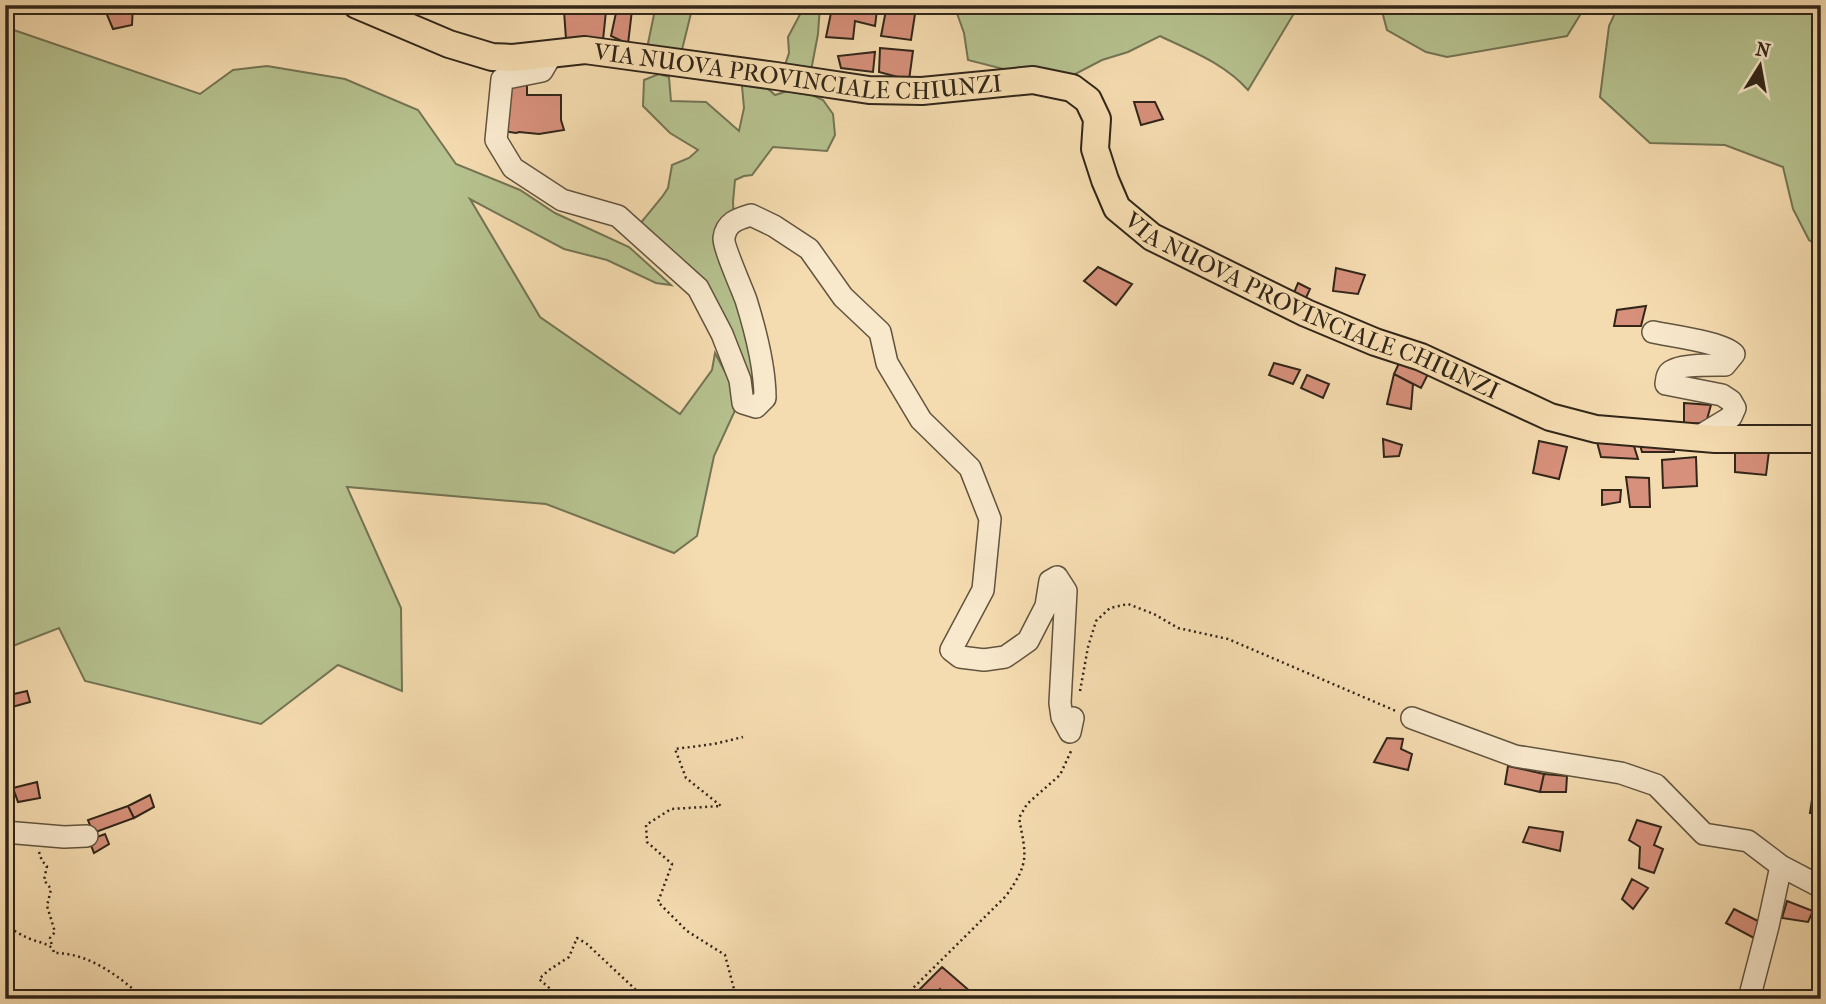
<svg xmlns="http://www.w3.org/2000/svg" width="1826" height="1004" font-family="'IM FELL French Canon',serif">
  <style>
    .green { fill: #b6c28f; stroke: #747454; stroke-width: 2 }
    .building { fill: #d7907b; stroke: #312619; stroke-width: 2 }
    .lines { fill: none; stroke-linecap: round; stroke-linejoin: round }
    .minor-casing { stroke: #62543f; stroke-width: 24 }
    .major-casing { stroke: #312619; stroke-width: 30 }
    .path { stroke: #312619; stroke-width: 2.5; stroke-dasharray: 2 3.5; stroke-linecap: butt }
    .minor { stroke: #f8e8cc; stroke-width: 21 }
    .major { stroke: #f5dcb0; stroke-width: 26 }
    .labels { text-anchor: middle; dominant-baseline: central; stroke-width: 6; stroke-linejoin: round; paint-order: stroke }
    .street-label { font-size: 24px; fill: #312619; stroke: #f8e8cc }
  </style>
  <rect width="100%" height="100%" fill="#f5dcb0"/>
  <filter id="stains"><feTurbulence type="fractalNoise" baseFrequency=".00286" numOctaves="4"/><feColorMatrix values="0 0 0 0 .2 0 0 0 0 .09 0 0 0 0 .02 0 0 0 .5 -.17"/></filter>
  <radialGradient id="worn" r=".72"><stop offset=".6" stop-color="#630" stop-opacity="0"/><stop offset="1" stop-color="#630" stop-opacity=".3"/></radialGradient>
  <!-- green -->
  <path class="green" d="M656,5h37l-13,53 -34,-5z
    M805,5h15l-2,29 -8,42 -27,-5 6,-18 -1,-16z
    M954,5h345l-51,85c-24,-27 -57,-39 -88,-54l-32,16 -26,8 -40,21 -35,-6 -59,-15 -4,-27z
    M1386,5h435v243l-12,-8 -16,-31 -10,-42 -58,-22 -75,-2 -50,-46 9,-71 8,-17 -35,3 -15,24 -120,21 -21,-5 -39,-22 -4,-15z
    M5,27l195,67 33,-24 34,-4 78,13 73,31 38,54 64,26 35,23 74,34 42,38 -15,-2 -49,-23 -43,-11 -94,-50 70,118 140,97 32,-44 3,-17 17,32 6,19 -24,52 -17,80 -23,17 -128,-49 -199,-17 54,121 1,83 -64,-26 -77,59 -176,-43 -26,-53 -54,21z
    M659,74l10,3 2,24 35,1 33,29 5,-23 -2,-22 14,-8 19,17 22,-7 26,12 10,14 2,21 -8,16 -54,-4 -21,28 -8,1 -9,4 -2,22 1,18 -7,9 20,75 9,103 -34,-73 -83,-109 23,-28 6,-9 4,-23 17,-7 9,-8 -28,-17 -27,-27 1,-26z"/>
  <!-- building -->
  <path class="building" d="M122,5h11l-1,20 -19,4 -8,-19z
    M617,8l15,2 -4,34 -17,-8z
    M832,8l45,2 -2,16 -20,-5 -2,18 -27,-2z
    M886,10l29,4 -4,26 -30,-4z
    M564,11h42l-3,29 -37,-1z
    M880,48l33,3 -4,29 -30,-8z
    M875,52l-2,20 -32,-4 -3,-12z
    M527,83v12h34v25l3,10 -25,4 -20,-2 -3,1 -12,-2 5,-47z
    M1134,102h21l8,17 -22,6z
    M1098,267l34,17 -16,21 -32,-24z
    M1336,268l29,7 -7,19 -25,-3z
    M1298,283l12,6 -5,11 -12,-5z
    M1646,306l-5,20h-27l3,-16z
    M1400,361l29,11 -8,16 -27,-14z
    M1274,363l26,7 -7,14 -24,-9z
    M1394,374l19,10 -2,25 -24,-5z
    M1307,375l22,9 -6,14 -22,-10z
    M1684,403l27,2 -5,18 -22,1z
    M1383,439l19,6 -3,11 -15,1z
    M1539,441l28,6 -8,32 -26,-6z
    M1639,441l34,2 1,9h-32z
    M1597,442l36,1 5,16 -37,-2z
    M1735,451h34l-3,24 -31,-3z
    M1696,457l1,29 -34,2 -1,-28z
    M1626,477l23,1 1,29h-20z
    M1602,490h19l-1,12 -18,3z
    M27,691l3,11 -25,7v-13z
    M1387,738l16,1 -2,10 11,5 -4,16 -34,-8z
    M1814,749h7v21h-2z
    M1508,766l36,8 -4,18 -35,-8z
    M1544,774l23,2 -1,16h-26z
    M37,782l3,16 -22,4 -5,-14z
    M1813,793l8,1v19h-11z
    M150,795l4,12 -20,11 -6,-12z
    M128,806l6,12 -41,15 -5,-13z
    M1637,820l24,7 -7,18 9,4 -9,24 -15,-5 1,-21 -11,-7z
    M1529,827l34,5 -3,19 -37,-9z
    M105,834l4,10 -15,9 -5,-13z
    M1632,879l16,9 -15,21 -11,-10z
    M1787,901l26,10 -5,11 -26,-4z
    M1734,909l34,17 -14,12 -28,-15z
    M942,967l37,32h-28l-11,-10 -8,10h-22z"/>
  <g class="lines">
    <!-- minor casing -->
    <g class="minor-casing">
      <path id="minor" d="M552,54l-10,17 -40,8 -6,61 17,28 49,32 56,16 80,72 24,46 18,46 3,23 13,4 9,-9c0,-30 -10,-69 -19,-98 -4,-11 -23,-54 -22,-62 2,-16 14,-19 27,-23l23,11 35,23 34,48 37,35 7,31 34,57 49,48 20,51 -7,71 -32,60 9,7 24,3 21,-3 23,-16 18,-35 4,-25 7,-4 9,14 -6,112 2,14 8,15 3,-14
        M1653,332c18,4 70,10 81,22l-9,11c-12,0 -49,-1 -56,8 -3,4 -2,7 -3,11l56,11 9,6 4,7 -4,9 -33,20
        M1412,718l103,38 106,17 35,12 48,49 44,7 33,25 40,21
        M5,832l59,5 23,-1
        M1749,999l19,-73 13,-60"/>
    </g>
    <!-- major casing -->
    <g class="major-casing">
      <g id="major">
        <path id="s1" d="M357,5l92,39 43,13 21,1 72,-8 191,26 93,14 53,1 111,-11 39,8 16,12 9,19 -2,30 10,31 12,28 35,29 154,76 69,29 46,15 129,60 46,12 119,10h106"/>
      </g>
    </g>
    <!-- path -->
    <path class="path" d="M1080,691l8,-44 8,-26 14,-13 18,-4 26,10 24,14 50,11 168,72
      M39,852l3,9 5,5 -3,14 7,9 -4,17 8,26 -5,6 2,8
      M5,925c7,4 14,9 21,12 9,5 20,5 27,12l1,4c36,0 64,23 91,46
      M562,999l-23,-20 10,-9 20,-13 8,-19 10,6 49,46 28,4 17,5
      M732,999l2,-10 -9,-34 -38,-24 -29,-29 14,-38 -25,-22 -1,-17 25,-16 50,-3 -35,-28 -11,-29 39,-5 29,-7
      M902,999l104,-103c24,-34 20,-40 13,-78l8,-14 33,-29 12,-26"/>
    <!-- minor -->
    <use href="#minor" class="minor"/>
    <!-- major -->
    <use href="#major" class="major"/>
  </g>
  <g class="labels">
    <!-- street labels -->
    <g class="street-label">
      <text stroke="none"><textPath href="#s1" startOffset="453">VIA NUOVA PROVINCIALE CHIUNZI</textPath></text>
      <text stroke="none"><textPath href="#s1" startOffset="1083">VIA NUOVA PROVINCIALE CHIUNZI</textPath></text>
    </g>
  </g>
  <!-- margin -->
  <rect width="1826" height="1004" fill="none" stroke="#f5dcb0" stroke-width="28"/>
  <rect x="7" y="7" width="1812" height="990" fill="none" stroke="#312619" stroke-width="3.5"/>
  <rect x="14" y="14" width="1798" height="976" fill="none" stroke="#312619" stroke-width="2"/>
  <!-- north arrow -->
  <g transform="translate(1760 66) rotate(11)" stroke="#f8e8cc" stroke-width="5" paint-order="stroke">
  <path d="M0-5L12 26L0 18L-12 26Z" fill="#312619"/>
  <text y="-10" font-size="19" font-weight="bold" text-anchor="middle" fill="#312619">N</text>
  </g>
  <rect width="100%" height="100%" filter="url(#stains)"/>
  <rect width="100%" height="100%" fill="url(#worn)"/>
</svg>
